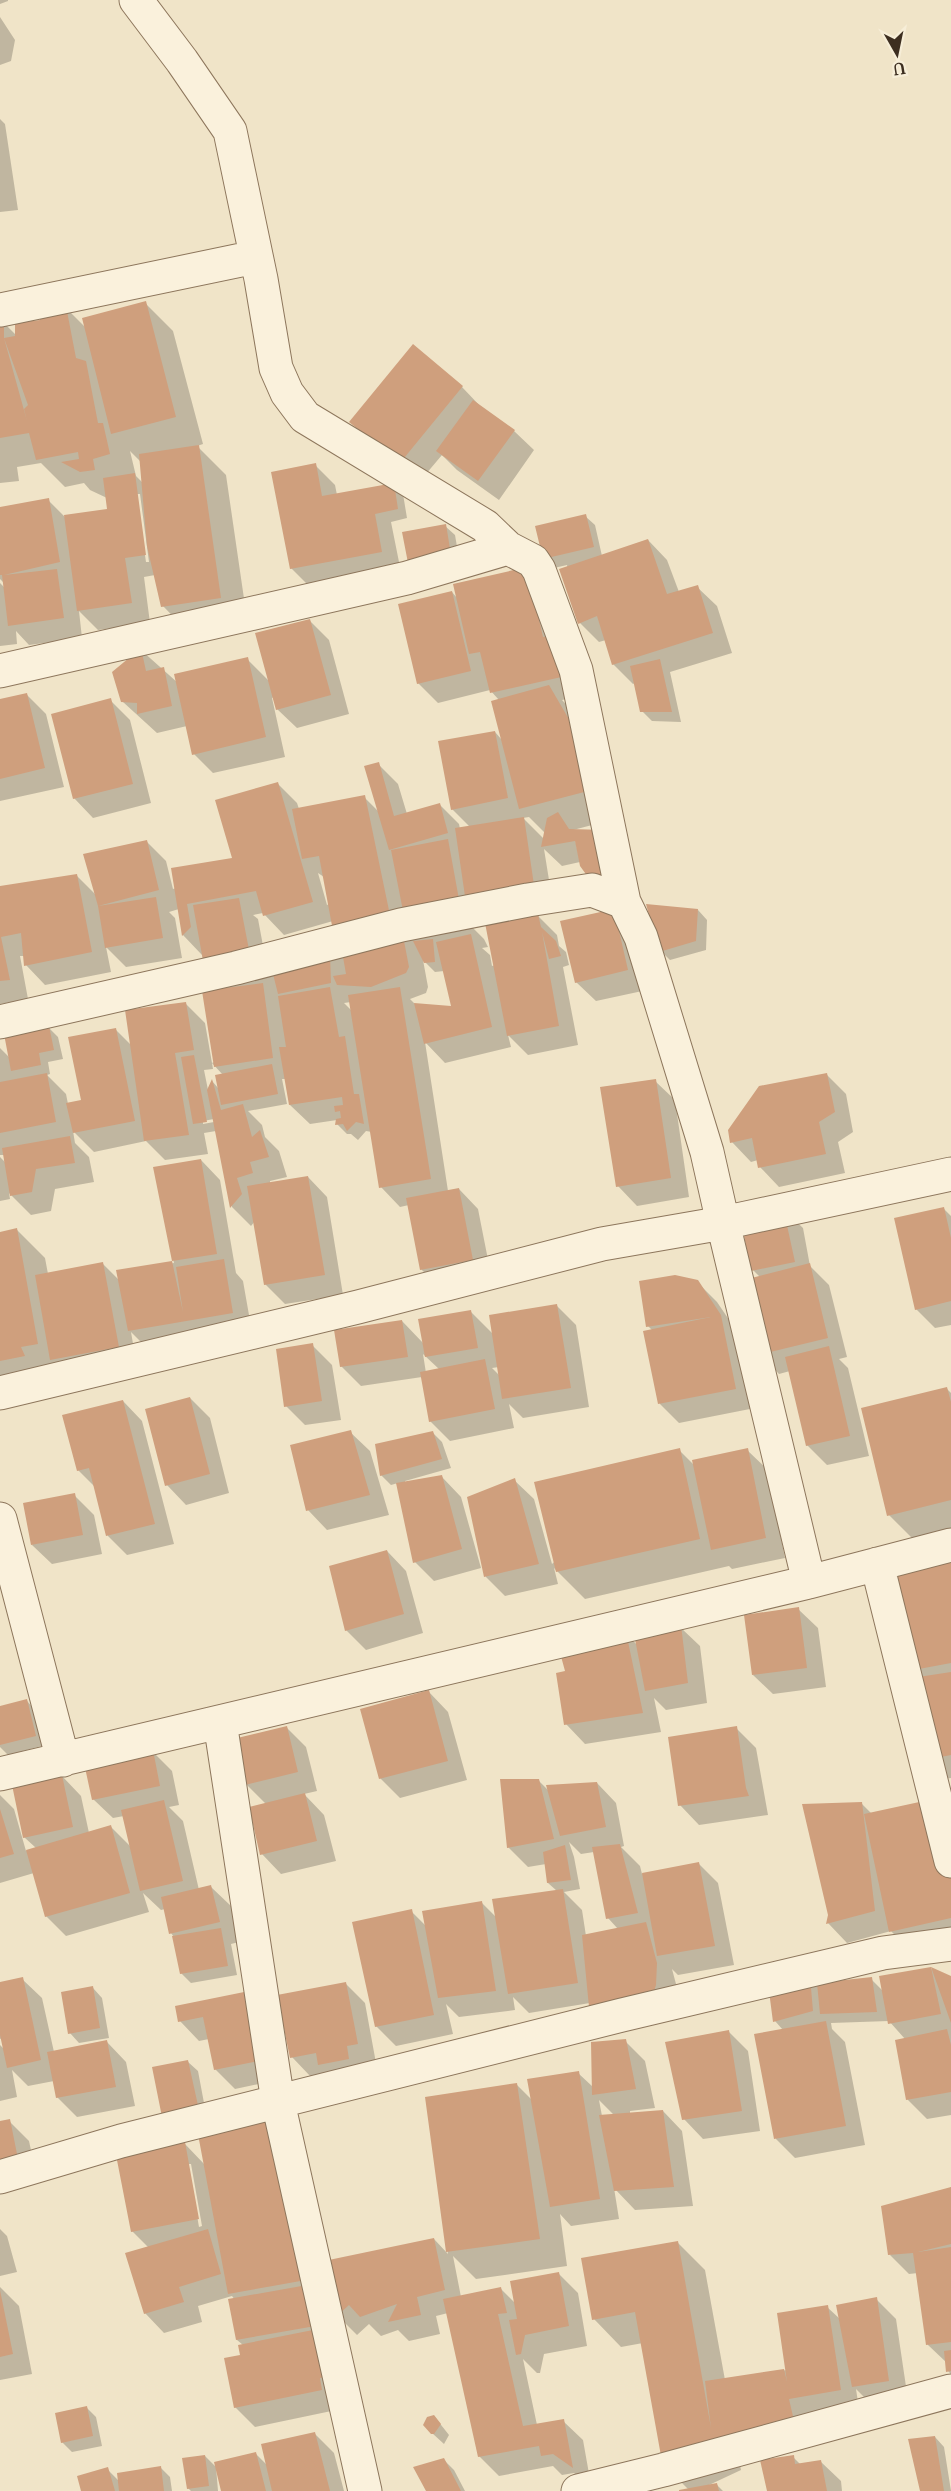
<svg xmlns="http://www.w3.org/2000/svg" width="951" height="2491" font-family="Merriweather,serif">
  <style>
    .shadow { fill: #0003; fill-rule: evenodd }
    .building { fill: #cf9f7d; fill-rule: evenodd }
    .lines { fill: none; stroke-linecap: round; stroke-linejoin: round }
    .minor-casing { stroke: #8d765c; stroke-width: 35 }
    .minor { stroke: #faf1dc; stroke-width: 33 }
  </style>
  <rect width="100%" height="100%" fill="#f0e4c8"/>
  <!-- shadow -->
  <path class="shadow" d="M0,0h8v1l-8,3z
    M0,17l15,23 -4,21 -11,4z
    M0,119l5,5 13,86 -18,2z
    M145,303l28,28 30,113 -6,2 29,29 22,151 -58,8 -27,-28 -8,-31 -11,2 6,46 -52,7 -19,-19 3,27 -53,7 -13,-14 1,13 -17,2v-63l6,6 2,-2 -8,-8v-71l48,-8 17,17 43,-7 -1,-12 -17,-8 -6,-7 -19,4 -24,-24 -24,4 2,14 -19,2v-161h3l14,14 48,-29 21,21zM130,451l11,11 2,21 -7,-7zM136,494h4l9,68h-3z
    M413,347l49,40 19,20 33,24 20,19 -35,50 -42,-30 -15,-15 -22,26 -49,-39 -20,-20z
    M315,465l20,20 2,10 56,-10 10,9 4,24 -16,4 10,50 -91,15 -19,-19z
    M585,516l10,9 7,31 46,-16 19,20 12,32 18,-5 20,19 15,47 -62,19 11,50 -29,-1 -10,-10 -7,-28 -2,1 -20,-20 -7,-24 -7,2 -19,-19 -13,-58 -13,3 -10,-9z
    M445,526l10,9 5,29 -56,-30z
    M527,568l58,127 -23,5 14,15 43,103 -46,12 7,32 -18,4 -18,-17 10,62 -18,3 21,21 2,11 7,6 3,13 -6,2 15,78 -50,10 -20,-20 3,12 -66,16 -20,-21 23,149 11,-2 19,20 14,71 -51,9 -20,-20 -12,-64 -9,2 -19,-20 -9,-55 -6,-1 -8,9 -7,-6h-4l-10,-10v-4l-27,4 -20,-19 -4,-26h-4l5,25 -39,7 14,14 3,12 14,14 8,26 -17,4v3l38,-7 19,20 16,98 -58,9 -20,-20 -10,-63 -4,5 -19,-19 -16,-76 -12,2 4,21 -43,6 -19,-19 -52,11 -21,-21 2,12 14,14 5,25 -39,7 -4,22 -20,4 -22,-22 1,6 -10,2v-44l6,6 -2,-8h-4v-107l10,10 38,-31 10,10 5,22 -15,3 2,12 -3,1 19,19 2,10 14,-3 33,-72 17,17 53,-43 20,20 7,40 2,-1v-71l-12,-36 -19,-20 -4,-26 -10,3 6,6 7,40 -56,9 -20,-20 5,25 -66,13 -19,-20 -1,-9h-5l8,43 -28,5v-116l76,-13 21,21 50,-54 19,19 7,28 3,-1 58,-28 44,-76 19,19 2,6 65,-12 15,15 -1,-48 20,20 9,30 33,-9 19,19 1,5 10,-2 -18,-18 43,-77 7,8 -3,-40 -9,-10 -52,13 -20,-20 34,-91 5,6zM529,817l16,16 -1,6 -21,-21zM318,873l6,4 5,27 -2,1zM263,913l21,22 49,-14 18,26 -84,20 -9,-48 -5,-4zM487,925l8,40 -3,1 -2,-11 -8,-7 6,-1 -4,-8 -13,-13zM423,960l12,12 9,-1 9,36 -37,-2 -6,-6 16,-6 2,-6zM351,1002l1,9 -8,-8zM212,1063l11,12 -4,14 -7,-8 -4,9 -4,-20 9,-1zM214,1119v3l-11,2v-3z
    M310,621l19,19 20,74 -52,14 -20,-19 -3,-12 -2,1 13,59 -72,16 -19,-19 -7,-28 -30,7 -34,-31 18,-52 37,33 69,-24 22,22z
    M26,694l20,20 18,73 -64,14v-101z
    M110,700l20,20 21,83 -58,15 -19,-20z
    M698,910l9,10 -1,30 -36,10 -9,-9z
    M613,911l34,79 -51,11 -20,-19z
    M827,1075l19,19 7,38 -15,10 7,31 -66,14 -19,-20 -2,-7 -7,2 -19,-20z
    M655,1081l20,19 14,97 -52,9 -19,-20z
    M201,1160l19,20 16,93 7,8 9,51 -103,18 -18,-18 6,35 -137,14v-148l17,-3 28,28 3,16 54,-11 18,18 -2,-9 56,-9 -19,-95z
    M783,1209l20,19 7,38 19,19 18,72 -8,2 9,9 21,88 -42,9 -20,-20 -17,-74 -11,3 -19,-20v-77l-7,-7z
    M944,1209l7,7v109l-16,3 -19,-19z
    M697,1282l20,20 23,34 15,72 -76,15 -19,-19 -15,-71 8,-2 -5,-5z
    M557,1306l19,19 13,82 -66,11 -14,-14 5,24 -64,13 -20,-20 -8,-44 -61,9 -20,-20 61,-45 22,23 47,-32 22,22zM423,1354l17,16 -14,3zM499,1367l1,9 -8,-8z
    M312,1345l20,20 9,55 -36,5 -19,-19z
    M947,1389l4,4v141l-34,9 -28,-28z
    M190,1398l20,20 19,75 -43,12 -19,-20z
    M123,1401l19,20 32,123 -47,11 -19,-19 -12,-48 -18,-18z
    M350,1432l20,19 19,64 -62,15 -19,-20z
    M433,1433l9,9 9,26 -46,13v2l37,-6 19,20 20,71 -47,13 -19,-19 -17,-79 -7,2 -10,-10z
    M679,1450l16,16 52,-16 20,19 18,89 -53,11 -3,-3 -144,33 -31,-31 4,16 -53,12 -19,-19 -17,-79 45,-18 20,19 18,65z
    M74,1495l20,20 8,39 -50,10 -20,-19z
    M387,1551l19,20 17,62 -57,17 -20,-20z
    M951,1554v224l-15,2 -42,-98z
    M798,1609l20,19 8,59 -53,7 -20,-19z
    M680,1627l20,19 7,57 -41,7 -12,-12 7,34 -76,12 -19,-20 1,-52 59,-39 12,13z
    M429,1692l19,20 19,68 -67,18 -20,-20z
    M27,1701l9,10 9,34 -37,10 -8,-8v-39z
    M286,1727l20,20 11,44 -13,3 20,21 12,46 -55,13 -19,-20 4,-50 -20,-20z
    M736,1728l20,20 12,67 -69,10 -19,-20z
    M152,1751l20,20 7,34 -10,2 14,14 16,69 12,-3 20,19 8,36 -8,2 6,31 -46,8 -10,-10 -7,-36 -3,-4 -6,-24 -4,1 -18,-17 6,19 -83,24 -20,-20 -12,-43 -34,10v-88l14,14 12,42 10,-3 -12,-11 38,-61 19,20 8,37 22,-6 21,21 -8,-32 -11,2 -20,-19z
    M538,1780l12,12 47,-9 19,20 8,43 -3,1 19,19 2,8 57,-10 19,19 16,82 -56,10 -6,-6 4,15 -1,21 -85,-2 -61,10 -16,-16 2,13 -56,7 -13,-13 7,30 -57,12 -20,-20 35,-115 15,15 56,-23 15,15 60,-27 -9,-8 -2,-19 -18,3 -20,-20zM569,1842l12,12 13,-2 14,66 10,11 -32,7 -4,-26 -18,-18 16,-3 -6,-32z
    M951,1802v150l-33,7 -27,-28 -44,12 -19,-20 34,-119 10,10z
    M768,1969l57,15 46,-5 12,12 48,-22 20,8v138l-24,4 -20,-20 -2,-60 -16,-18 -58,2 1,6 13,13 20,103 -70,13 -19,-19 7,-109 -8,-9z
    M22,1979l20,19 12,54 53,-10 19,20 9,44 -58,11 -20,-20 -3,-16 -26,5 -16,-16 5,27 -17,4v-56l5,5 -3,-12 -2,1v-55z
    M345,1983l20,20 11,60 -65,14 -19,-20z
    M93,1988l9,10 7,40 -30,5 -9,-10z
    M254,1991l33,87 -52,11 -20,-20 -6,-30 -10,2 -19,-20z
    M728,2031l20,20 12,80 -57,8 -19,-20z
    M625,2041l20,20 10,47 -25,3v3l33,-3 19,20 11,75 -58,4 -21,-22 5,31 -48,7 -11,-12 7,52 -91,13 -23,-23 8,41 40,-8 15,15 42,-31 20,20 9,53 -43,8 -4,19h-3l-14,-14 14,66 26,-4 20,19 8,45 -17,-12 -12,2 -9,-9 -54,10 -20,-20 -31,-143 -12,3 4,18 -31,7 -11,-11 -17,6 -12,-12 -12,11 -19,-19 3,93 -86,18 -20,-20 8,-62 -6,-5 -2,-40 -3,-4 -34,10 4,16 -38,11 -19,-20 4,-65 -17,-17 53,-87 20,21 120,97 109,-23 14,15 -22,-156 91,-13 16,16 45,-28 15,14zM599,2100l15,15 -12,1zM188,2164h3l11,62 -3,1z
    M188,2062l10,9 9,48 -44,-3z
    M9,2121l20,20 8,37 -37,8v-63z
    M951,2187v187l-3,-3 -1,-8 -19,-18 -10,-72 -9,1 -19,-19z
    M0,2229l7,7 10,36 -17,4z
    M677,2242l28,28 20,110 62,-10 40,-63 13,12 36,-20 20,20 12,81 -35,6 -17,-17 3,20 -120,51 2,10 -32,15h8l6,6h-42l8,-1 -24,-24 -22,-123 -22,4 -27,-28z
    M0,2287l19,19 13,68 -32,6z
    M86,2407l10,10 6,29 -30,6 -10,-10z
    M434,2416l15,19 -5,9 -12,-11z
    M314,2433l20,20 10,38h-121l33,-37 11,11z
    M935,2437l9,10 7,44h-30z
    M205,2456l11,11 2,24h-27l-3,-3z
    M793,2457l8,8 20,-3 20,19 1,10h-73z
    M444,2460l10,10 11,21h-37z
    M160,2467l10,10 2,14h-89l24,-22 12,12z"/>
  <!-- building -->
  <path class="building" d="M146,301l30,116 -65,17 -29,-116z
    M66,306l10,52 10,3 12,62h5l7,31 -17,5 2,11 -15,2 -19,-10 18,-3 -1,-7 -42,8 -7,-27 -29,5v-117l4,-1v18l11,-2v-13l25,-3 -3,-10zM4,338l24,67 -4,4 3,12z
    M413,344l50,42 -63,77 -51,-41z
    M473,400l42,30 -37,51 -42,-30z
    M199,445l22,153 -60,9 -14,-61 -8,-92z
    M316,463l6,33 72,-13 4,26 -23,5 7,38 -92,17 -19,-97z
    M135,473l11,82 -21,3 7,45 -55,8 -13,-96 43,-6 -4,-31z
    M49,498l11,64 -56,13 53,-6 7,49 -56,8 -6,-51h-2v-68z
    M586,514l8,33 -51,12 -8,-33z
    M446,524l5,31 -43,8 -6,-31z
    M648,539l19,55 31,-9 15,48 -101,32 -15,-49 -19,8 -19,-55z
    M527,567l16,70 13,-3 10,42 -76,17 -10,-41 -11,2 -16,-70z
    M452,591l19,80 -54,13 -19,-80z
    M310,619l21,76 -55,15 -21,-77z
    M141,648l5,23 18,-4 8,39 -35,8v-11l-16,-1 -9,-30z
    M248,657l18,80 -74,18 -18,-81z
    M660,659l12,53h-32l-10,-46z
    M549,685l28,48 15,57 -73,19 -28,-108z
    M27,693l18,75 -45,11v-80z
    M111,698l22,86 -60,15 -22,-85z
    M495,731l13,67 -57,12 -13,-69z
    M379,762l15,54 46,-13 8,30 -59,17 -25,-84z
    M278,782l35,120 -50,14 -7,-25 -69,13 4,23 -9,9 -11,-68 61,-10 -17,-58z
    M365,795l26,125 -58,11 -14,-75 -17,3 -10,-50z
    M558,812l11,17 37,1v47h-18l-8,-11 -5,-25 -34,6 6,-29z
    M524,817l11,75 -69,11 -11,-75z
    M448,839l12,66 -56,11 -13,-66z
    M147,840l12,50 -61,16 58,-9 7,41 -58,10 -7,-42 -15,-52z
    M77,874l15,78 -68,14 -3,-33 -20,4 9,43 -10,1v-95z
    M239,898l11,57 -46,11 -11,-61z
    M646,904l52,5 -2,32 -37,11z
    M614,909l14,61 -53,13 -15,-62z
    M538,914l3,13 15,14 5,15 -12,3 -7,-27 17,94 -52,10 -22,-113z
    M465,918l5,9 -105,20 39,-6 5,26 -3,6 -35,14 -34,-2 -4,-9 13,-2 -4,-23 -12,3 1,29 -53,11 -6,-24h-6l-4,9 -54,9 -3,-8z
    M471,934l21,93 -68,17 -10,-41 37,3 -15,-64z
    M433,939l2,23 -11,1 -11,-22z
    M263,983l10,75 -59,9 -12,-76z
    M330,987l9,50 6,-1 9,58h5l5,30 -8,-2 -9,9 -4,-7 -8,1 1,-6 5,-1 -1,-7 -5,1 -1,-6 9,-1 -1,-8 -53,8 -10,-58h7l-8,-51z
    M400,987l31,192 -52,9 -31,-193z
    M186,1002l8,48 -19,3 14,82 -45,6 -19,-131z
    M49,1026l5,24 -15,3 2,12 -30,6 -7,-37z
    M116,1028l19,93 -62,12 -7,-30 15,-3 -13,-63z
    M194,1055l13,67 -14,2 -12,-67z
    M272,1064l6,30 -57,11 -6,-30z
    M47,1073l9,49 -56,11v-51z
    M827,1073l8,39 -16,10 7,32 -68,14 -6,-30 -22,5 -2,-13 31,-44z
    M212,1079l9,31 22,-6 9,33 8,-7 9,27 -19,5 3,11 -16,5 5,16 -12,14 -23,-118z
    M656,1079l15,99 -55,9 -16,-100z
    M70,1136l5,27 -39,6 -4,23 -22,4 -8,-48z
    M201,1159l16,95 -45,7 -19,-94z
    M308,1176l17,99 -61,10 -17,-99z
    M459,1188l14,72 -53,10 -14,-72z
    M783,1207l12,55 -44,9 -11,-55z
    M944,1207l7,31v63l-36,9 -21,-92z
    M17,1228l21,116 -17,3 4,9 -25,5v-129z
    M224,1259l9,54 -105,18 -12,-61 56,-9 11,51 -7,-45z
    M103,1262l16,85 -69,13 -15,-85z
    M810,1263l18,75 -70,17 -18,-74z
    M675,1275l23,5 23,35 15,74 -78,15 -15,-73 68,-14 -65,10 -7,-46z
    M557,1304l14,84 -69,11 -13,-84z
    M471,1310l7,38 -53,9 -7,-38z
    M402,1320l6,37 -68,10 -6,-37z
    M313,1343l9,58 -38,6 -8,-58z
    M829,1346l21,90 -44,10 -21,-89z
    M485,1359l10,50 -66,13 -9,-50z
    M947,1387l4,15v98l-64,16 -26,-108z
    M190,1397l20,77 -45,12 -20,-77z
    M123,1400l32,124 -49,12 -17,-68 -12,3 -15,-56z
    M351,1430l19,65 -64,16 -16,-66z
    M433,1431l9,28 -62,17 -5,-32z
    M680,1448l20,91 -144,33 -22,-90z
    M748,1448l18,90 -55,12 -19,-90z
    M442,1475l20,74 -49,14 -17,-80z
    M515,1478l24,86 -55,13 -17,-80z
    M75,1493l8,42 -52,10 -8,-42z
    M387,1550l17,64 -59,17 -16,-65z
    M951,1552v111l-43,8 -21,-98z
    M799,1607l8,61 -55,7 -8,-60z
    M681,1625l7,58 -43,8 -11,-57z
    M626,1632l17,81 -79,12 -8,-52 9,-2 -6,-22z
    M951,1672v83l-36,7 -23,-81z
    M429,1690l19,71 -69,18 -19,-70z
    M27,1699l9,37 -36,9v-39z
    M287,1726l11,46 -53,13 -12,-46z
    M737,1726l9,62 3,8 -71,10 -10,-69z
    M153,1750l7,36 -68,14 -8,-37z
    M62,1775l11,52 -50,11 -11,-53z
    M500,1779h39l15,60 -47,9z
    M597,1782l9,45 -46,9 -14,-51z
    M305,1793l12,48 -57,14 -11,-48z
    M947,1796l4,18v104l-62,14 -25,-118z
    M164,1800l19,81 -43,10 -19,-81z
    M862,1802l13,109 -49,13 2,-9 -26,-111z
    M0,1809l14,45 -14,4z
    M111,1825l19,68 -85,24 -19,-67z
    M620,1844l18,69 -32,6 -14,-72z
    M565,1845l6,35 -24,3 -4,-31z
    M699,1862l16,84 -58,10 -15,-83z
    M211,1885l9,37 -51,12 -8,-37z
    M563,1889l15,94 -70,11 -16,-95z
    M482,1901l14,90 -58,7 -16,-87z
    M412,1909l22,106 -59,12 -23,-105z
    M646,1922l11,41 -1,22 -4,13 -63,9 -7,-72z
    M221,1928l7,38 -48,8 -8,-38z
    M809,1965l4,46 -40,11 -7,-54z
    M931,1967l20,9v47z
    M931,1967l10,47 -53,10 -9,-48z
    M23,1977l18,83 -34,8 -7,-33v-53z
    M872,1977l5,35 -57,2 -3,-31z
    M346,1982l12,62 -11,2 2,13 -31,6 -2,-12 -26,5 -13,-63z
    M93,1986l7,42 -32,6 -7,-42z
    M254,1990l15,69 -55,11 -11,-53 -25,5 -3,-16z
    M826,2021l20,105 -72,13 -20,-105z
    M947,2029l4,16v47l-45,8 -11,-60z
    M729,2030l13,81 -60,9 -17,-78z
    M626,2039l10,50 -44,6 -1,-53z
    M107,2040l9,47 -60,11 -9,-46z
    M188,2060l11,50 -37,7 -10,-50z
    M579,2071l21,128 -50,8 -23,-128z
    M517,2083l23,156 -94,13 -21,-155z
    M663,2110l11,77 -60,4 -15,-76z
    M275,2114l31,166 -78,14 -31,-165z
    M10,2119l8,40 -18,4v-42z
    M185,2142l14,77 -68,13 -15,-77z
    M951,2187v57l-33,8 33,-5v95l-25,3 -13,-92 -25,2 -7,-49z
    M208,2229l13,45 -42,13 5,15 -40,12 -19,-61z
    M434,2238l11,52 -28,7 4,18 -33,7 9,-18 -37,13 -11,-12 -13,12 -12,-56z
    M678,2241l33,187 -6,-47 79,-12 3,13 -10,-69 51,-8 13,85 -52,9 6,26 -132,42 -28,-155 -43,8 -11,-62z
    M559,2272l10,54 -44,9 -4,19 -5,1 -7,-35 8,-1 -7,-38z
    M313,2284l8,41 -85,15 -8,-41z
    M501,2287l6,26 -9,1 25,112 41,-7 9,49 -20,-14 -12,2 -2,-10 -61,11 -35,-158z
    M0,2290l13,64 -13,3z
    M877,2297l12,84 -37,6 -16,-82z
    M323,2328l10,48 -13,2 2,12 -88,18 -10,-50 16,-3 -2,-10z
    M951,2350v21l-5,1 -2,-21z
    M87,2406l6,30 -32,7 -6,-30z
    M434,2415l7,9 -7,10h-3l-8,-9 4,-8z
    M315,2432l15,59h-58l-11,-47z
    M935,2436l9,55h-24l-12,-52z
    M256,2452l10,39h-45l-7,-29z
    M205,2455l4,31 -22,3 -5,-31z
    M794,2455l1,9 26,-4 6,31h-60l-7,-31z
    M444,2458l17,33h-35l-13,-24z
    M161,2466l3,25h-45l-2,-18z
    M108,2467l7,24h-34l-4,-15z
    M717,2483l2,8h-40v-1z"/>
  <g class="lines">
    <!-- minor casing -->
    <g class="minor-casing">
      <path id="minor" d="M0,310l256,-53
        M508,548l25,13 6,9 37,100 48,232
        M0,671l407,-93 101,-30 -23,-22 -180,-109 -18,-24 -11,-25 -15,-89 -31,-148 -48,-70 -46,-61
        M0,1022l236,-54 165,-43 127,-25 64,-10 32,12 17,35 66,215 16,71 228,-49
        M0,1393l358,-86 244,-63 121,-21 86,359
        M0,1519l63,241
        M877,1564l74,297
        M220,1722l58,380 87,389
        M0,1774l809,-192 142,-37
        M0,2177l121,-36 501,-126 261,-62 68,-9
        M578,2491l85,-21 288,-79"/>
    </g>
    <!-- minor -->
    <use href="#minor" class="minor"/>
  </g>
  <!-- north arrow -->
  <g transform="translate(897 54) rotate(171)" stroke="#f7eed8" stroke-width="4.5" paint-order="stroke">
  <path d="M0-4.5L10 22L0 15L-10 22Z" fill="#3d2e20"/>
  <text y="-9" font-size="16" font-weight="bold" text-anchor="middle" fill="#3d2e20">U</text>
  </g>
</svg>
